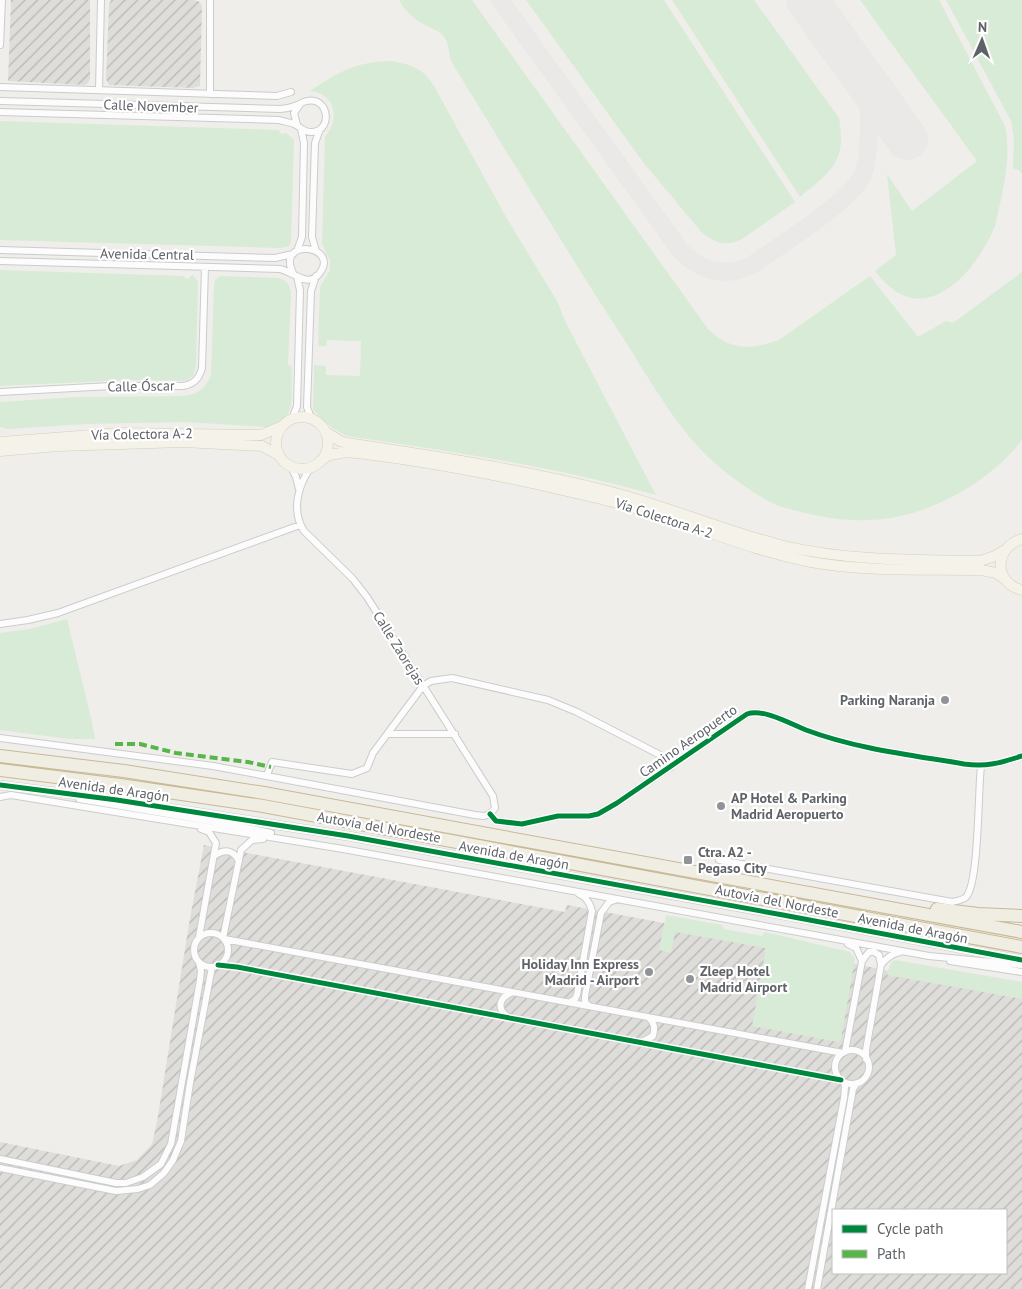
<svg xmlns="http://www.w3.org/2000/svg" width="1022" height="1289" font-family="'PT Sans',sans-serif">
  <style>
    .industrial { fill: url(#industrial-furrows); fill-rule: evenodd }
    .grass { fill: #d8ebd6 }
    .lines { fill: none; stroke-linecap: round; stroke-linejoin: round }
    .taxiway { stroke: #eae9e7; stroke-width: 18 }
    .runway { stroke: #eae9e7; stroke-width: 42 }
    .minor-casing { stroke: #cbcccc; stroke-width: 8 }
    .tertiary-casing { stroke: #cbcccc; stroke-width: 10 }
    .primary-casing { stroke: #d7ceb8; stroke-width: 11 }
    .motorway-casing { stroke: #c8b996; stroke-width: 14 }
    .minor { stroke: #fdfcfc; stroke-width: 6 }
    .tertiary { stroke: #fdfcfc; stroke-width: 9 }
    .primary { stroke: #f4f2e9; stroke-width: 10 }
    .motorway { stroke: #f0ede3; stroke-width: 12 }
    .quiet { stroke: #58b549; stroke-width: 4; stroke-dasharray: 8 4; stroke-linecap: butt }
    .cycleway-casing { stroke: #fff; stroke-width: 8 }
    .cycleway { stroke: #00873e; stroke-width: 5 }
    .poi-dot { fill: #919496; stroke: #fff; stroke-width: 2 }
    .labels { text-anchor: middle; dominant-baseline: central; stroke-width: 4.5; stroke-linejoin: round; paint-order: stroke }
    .street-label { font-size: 14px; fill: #5f6368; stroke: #fff }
    .poi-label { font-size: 14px; font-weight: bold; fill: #5f6368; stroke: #fff; text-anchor: start }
  </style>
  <defs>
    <pattern id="industrial-furrows" width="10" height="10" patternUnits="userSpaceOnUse" patternTransform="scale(1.25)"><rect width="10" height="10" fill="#dfddda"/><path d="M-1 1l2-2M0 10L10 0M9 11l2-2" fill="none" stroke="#b8b7b5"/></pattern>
  </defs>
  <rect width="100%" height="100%" fill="#efeeea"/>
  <!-- industrial -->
  <path class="industrial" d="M11,0h79v79l-3,5 -3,1 -76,-4z
    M111,0h83l6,2 2,5 -2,79 -7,2 -84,-3 -3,-6 3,-74z
    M204,845l361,67 2,-7 97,18 11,8 180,33 167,34v291h-1022v-147l119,24 18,-6 15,-16 5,-22 33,-204zM833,1210h173v63h-173z"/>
  <!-- grass -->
  <path class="grass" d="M399,0h73l236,329c23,22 42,21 71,11l91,-64 48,61 28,-16 7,2 69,-51v168c-28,37 -77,66 -121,76 -36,8 -72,4 -107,-6 -7,-2 -14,-3 -20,-6 -14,-7 -29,-17 -42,-27 -50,-36 -79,-93 -112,-144 -58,-89 -113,-181 -169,-272 -2,-7 -2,-17 -6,-23 -4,-7 -13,-9 -20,-13 -12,-6 -19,-13 -26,-25z
    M526,0h138l131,202 -53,37 -10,4h-13l-16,-9 -60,-72z
    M672,0h82l85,118c8,43 -8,54 -39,79z
    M860,0h79l66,126c7,33 -3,68 -10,100 -21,50 -74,108 -120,45l21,-16 -9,-81 25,37 65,-50z
    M946,0h76v174l-2,-3 -7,-3 1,-30 -3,-17z
    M391,61c21,4 31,6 43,25l72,131 51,84 9,22 90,172c-101,-28 -205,-44 -309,-59 -10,-3 -29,-19 -34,-27l1,-44 12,1v9l34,1 1,-35 -34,-1 -1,6h-8l2,-59 10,-17v-9l-8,-17 3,-107c15,-18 11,-43 -15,-46 29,-19 44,-29 81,-30z
    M0,121l279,9 1,3 5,1v-2l9,8 -3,102 -2,4 -8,2 -281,-8z
    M0,270l184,6 1,2 4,1 1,-3 3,-1 5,7 -2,84 -3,10 -6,4 -6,1 -51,-1 -130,6z
    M220,276l59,2c9,3 11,8 12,17l-3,70 4,1c-1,9 2,40 -4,47 -4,6 -13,11 -20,14l-84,-5 -97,2 -80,5 -7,-2v-25l77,-5 108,-1c14,-2 21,-9 26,-21l3,-90 1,-5z
    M67,619l24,99 4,21h-26l-69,-9v-97l30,-4z
    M666,915l56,10 2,4 38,7 3,-4 85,20 5,7 -14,80 -3,3 -86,-16 14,-78 -91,-16 -4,21 -12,-3z
    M895,960l127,22v17l-135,-24c2,-6 2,-12 8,-15z"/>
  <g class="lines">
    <!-- taxiway -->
    <path class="taxiway" d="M500,0l180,250c20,22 49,29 75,13 25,-18 95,-61 107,-87 7,-15 6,-33 7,-49 1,-27 2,-36 -13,-59"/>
    <!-- runway -->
    <path class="runway" d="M807,0l100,139"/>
    <!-- minor casing -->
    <g class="minor-casing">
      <path id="minor" d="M210,0v94
        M0,45l2,-45
        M0,87l277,9 14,-4
        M99,90l2,-90
        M0,101l280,8 8,-1 12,-4
        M0,112l279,8c5,2 11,2 15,4 7,3 10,9 18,8 23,-1 16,-42 -11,-29l-7,10 3,12
        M0,250l275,8 18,-4
        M297,251l5,-14 2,-94 -3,-14
        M316,251l-4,-14 3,-94 5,-14
        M0,261l280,8c13,3 28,19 39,5 23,-29 -44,-37 -26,-1
        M0,392l111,-6h72c11,-2 16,-7 19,-18l3,-101
        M311,418l-4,-11 4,-116 5,-15
        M292,419l5,-13 3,-116 -3,-13
        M290,465l6,12 3,12
        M311,467c-13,18 -20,44 -7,64l49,48 14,18 126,199 2,12 -5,6
        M0,624l28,-4 30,-7 242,-88
        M388,734h67
        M0,738l213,28 262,49 9,1 6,-2
        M267,775l5,-13 80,12 15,-6 6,-15 50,-67 8,-5 21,-3 96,22 29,12 87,45 7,10
        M0,797l11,-2 332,54 586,107 93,9
        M79,799l154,26 38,8
        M490,814l6,7 26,3 36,-8h31l9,-2 19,-11 130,-89c16,-6 44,10 59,16 51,19 105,25 158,34 23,3 36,-1 58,-8
        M214,856c10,-7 19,-7 25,5
        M719,860l233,42c5,-1 11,-2 14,-5 13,-13 12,-107 15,-131
        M194 950a17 17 0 1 1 34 0a17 17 0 1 1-34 0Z
        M199,937l17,-94 -7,-11 -8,-3
        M223,938l18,-88 11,-10 11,-1
        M224,939l619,114
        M848,944l8,4 6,13
        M950,961l72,11
        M218,965l19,2 604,113
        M881,965c5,-7 10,-11 19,-13
        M570,1002l5,-3 2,-4 15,-84c-2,-8 -5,-14 -13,-17
        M589,1006l-4,-4v-6l16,-83 8,-11 6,-2
        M507,1016c-11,-8 -7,-19 4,-23
        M642,1042l11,-6c2,-8 2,-13 -5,-19
        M835 1067a17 17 0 1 1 34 0a17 17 0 1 1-34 0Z
        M845,1052l17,-91 7,-9h5l5,3 2,10 -15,85v9
        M0,1159l116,24h10l17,-6 18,-13 10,-20 2,-11 27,-153 1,-9 -2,-9
        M0,1168l116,23 22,-2 12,-4 14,-12 9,-13 8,-19 9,-58 22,-116
        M808,1289l36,-191 1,-11 -1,-5
        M817,1289l36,-200 4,-6"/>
    </g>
    <!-- tertiary casing -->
    <g class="tertiary-casing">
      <path id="tertiary" d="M0,785l117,15 231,36 435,79 239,45"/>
    </g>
    <!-- primary casing -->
    <g class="primary-casing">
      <path id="primary" d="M276 443a26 26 0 1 1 52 0a26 26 0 1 1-52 0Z
        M326,432l14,9 7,2c87,13 171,26 257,47 61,15 119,41 180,56 65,15 130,14 196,15l15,-5 10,-6
        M0,442l119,-9 142,2 21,-9
        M0,451l58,-5 125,-4 79,4 18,10
        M321,460l9,-5 16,-3c62,6 125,18 186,31 33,8 66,14 99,24 60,17 118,43 180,55 56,10 113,7 170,8l15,3 10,7
        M1022,539c-28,8 -29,44 0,51"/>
    </g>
    <!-- motorway casing -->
    <g class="motorway-casing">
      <path id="motorway" d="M0,756l124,15 140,22 758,139
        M0,770l120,15 143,21 759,141
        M937,909l41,5 44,2"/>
    </g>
    <!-- minor -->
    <use href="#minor" class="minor"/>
    <!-- tertiary -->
    <use href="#tertiary" class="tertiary"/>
    <!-- primary -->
    <use href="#primary" class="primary"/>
    <!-- motorway -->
    <use href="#motorway" class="motorway"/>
    <!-- quiet -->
    <path class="quiet" d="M115,744h25l36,9 72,9 23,5"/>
    <!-- cycleway casing -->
    <g class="cycleway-casing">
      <path id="cycleway" d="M0,785l117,15 231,36 435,79 239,45
        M490,814l6,7 26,3 36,-8h31l9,-2 19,-11 130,-89c16,-6 44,10 59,16 51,19 105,25 158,34 23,3 36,-1 58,-8
        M218,965l19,2 604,113"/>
    </g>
    <!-- cycleway -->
    <use href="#cycleway" class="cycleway"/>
  </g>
  <!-- markers -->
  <g class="poi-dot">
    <circle cx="945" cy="700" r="5"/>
    <circle cx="721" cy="806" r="5"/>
    <rect x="683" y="855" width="10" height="10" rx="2.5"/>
    <circle cx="649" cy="972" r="5"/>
    <circle cx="690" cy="979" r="5"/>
  </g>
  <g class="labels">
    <!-- street labels -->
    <g class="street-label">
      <text transform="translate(151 106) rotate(2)">Calle November</text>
      <text transform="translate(147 254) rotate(1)">Avenida Central</text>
      <text transform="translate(141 386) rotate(-1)">Calle Óscar</text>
      <text transform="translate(142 434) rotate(-1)">Vía Colectora A-2</text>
      <text transform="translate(664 518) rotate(18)">Vía Colectora A-2</text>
      <text transform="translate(399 648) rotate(58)">Calle Zaorejas</text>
      <text transform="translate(688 741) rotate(-35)">Camino Aeropuerto</text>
      <text transform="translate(114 789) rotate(8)">Avenida de Aragón</text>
      <text transform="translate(379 827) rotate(10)">Autovía del Nordeste</text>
      <text transform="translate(514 855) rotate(10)">Avenida de Aragón</text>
      <text transform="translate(777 901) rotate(11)">Autovía del Nordeste</text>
      <text transform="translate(913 928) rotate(11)">Avenida de Aragón</text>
    </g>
    <!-- poi labels -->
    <g class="poi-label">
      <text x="935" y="700" text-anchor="end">Parking Naranja</text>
      <text x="731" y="798">AP Hotel &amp; Parking<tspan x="731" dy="16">Madrid Aeropuerto</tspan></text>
      <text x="698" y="852">Ctra. A2 -<tspan x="698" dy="16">Pegaso City</tspan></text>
      <text x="639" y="964" text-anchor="end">Holiday Inn Express<tspan x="639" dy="16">Madrid - Airport</tspan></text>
      <text x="700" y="971">Zleep Hotel<tspan x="700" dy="16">Madrid Airport</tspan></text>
    </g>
  </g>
  <!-- legend -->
  <rect x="832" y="1209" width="175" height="65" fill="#ffffff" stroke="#bfc1c3"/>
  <rect x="842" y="1225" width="25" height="8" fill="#00873e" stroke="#bfc1c3"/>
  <text x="877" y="1234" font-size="15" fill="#5f6368">Cycle path</text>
  <rect x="842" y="1250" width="25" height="8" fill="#58b549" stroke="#bfc1c3"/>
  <text x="877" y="1259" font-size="15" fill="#5f6368">Path</text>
  <!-- north arrow -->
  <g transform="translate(982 40) rotate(2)" stroke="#ffffff" stroke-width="4" paint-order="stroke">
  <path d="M0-4L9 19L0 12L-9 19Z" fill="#5f6368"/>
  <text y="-8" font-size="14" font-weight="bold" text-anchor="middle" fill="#5f6368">N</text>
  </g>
</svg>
